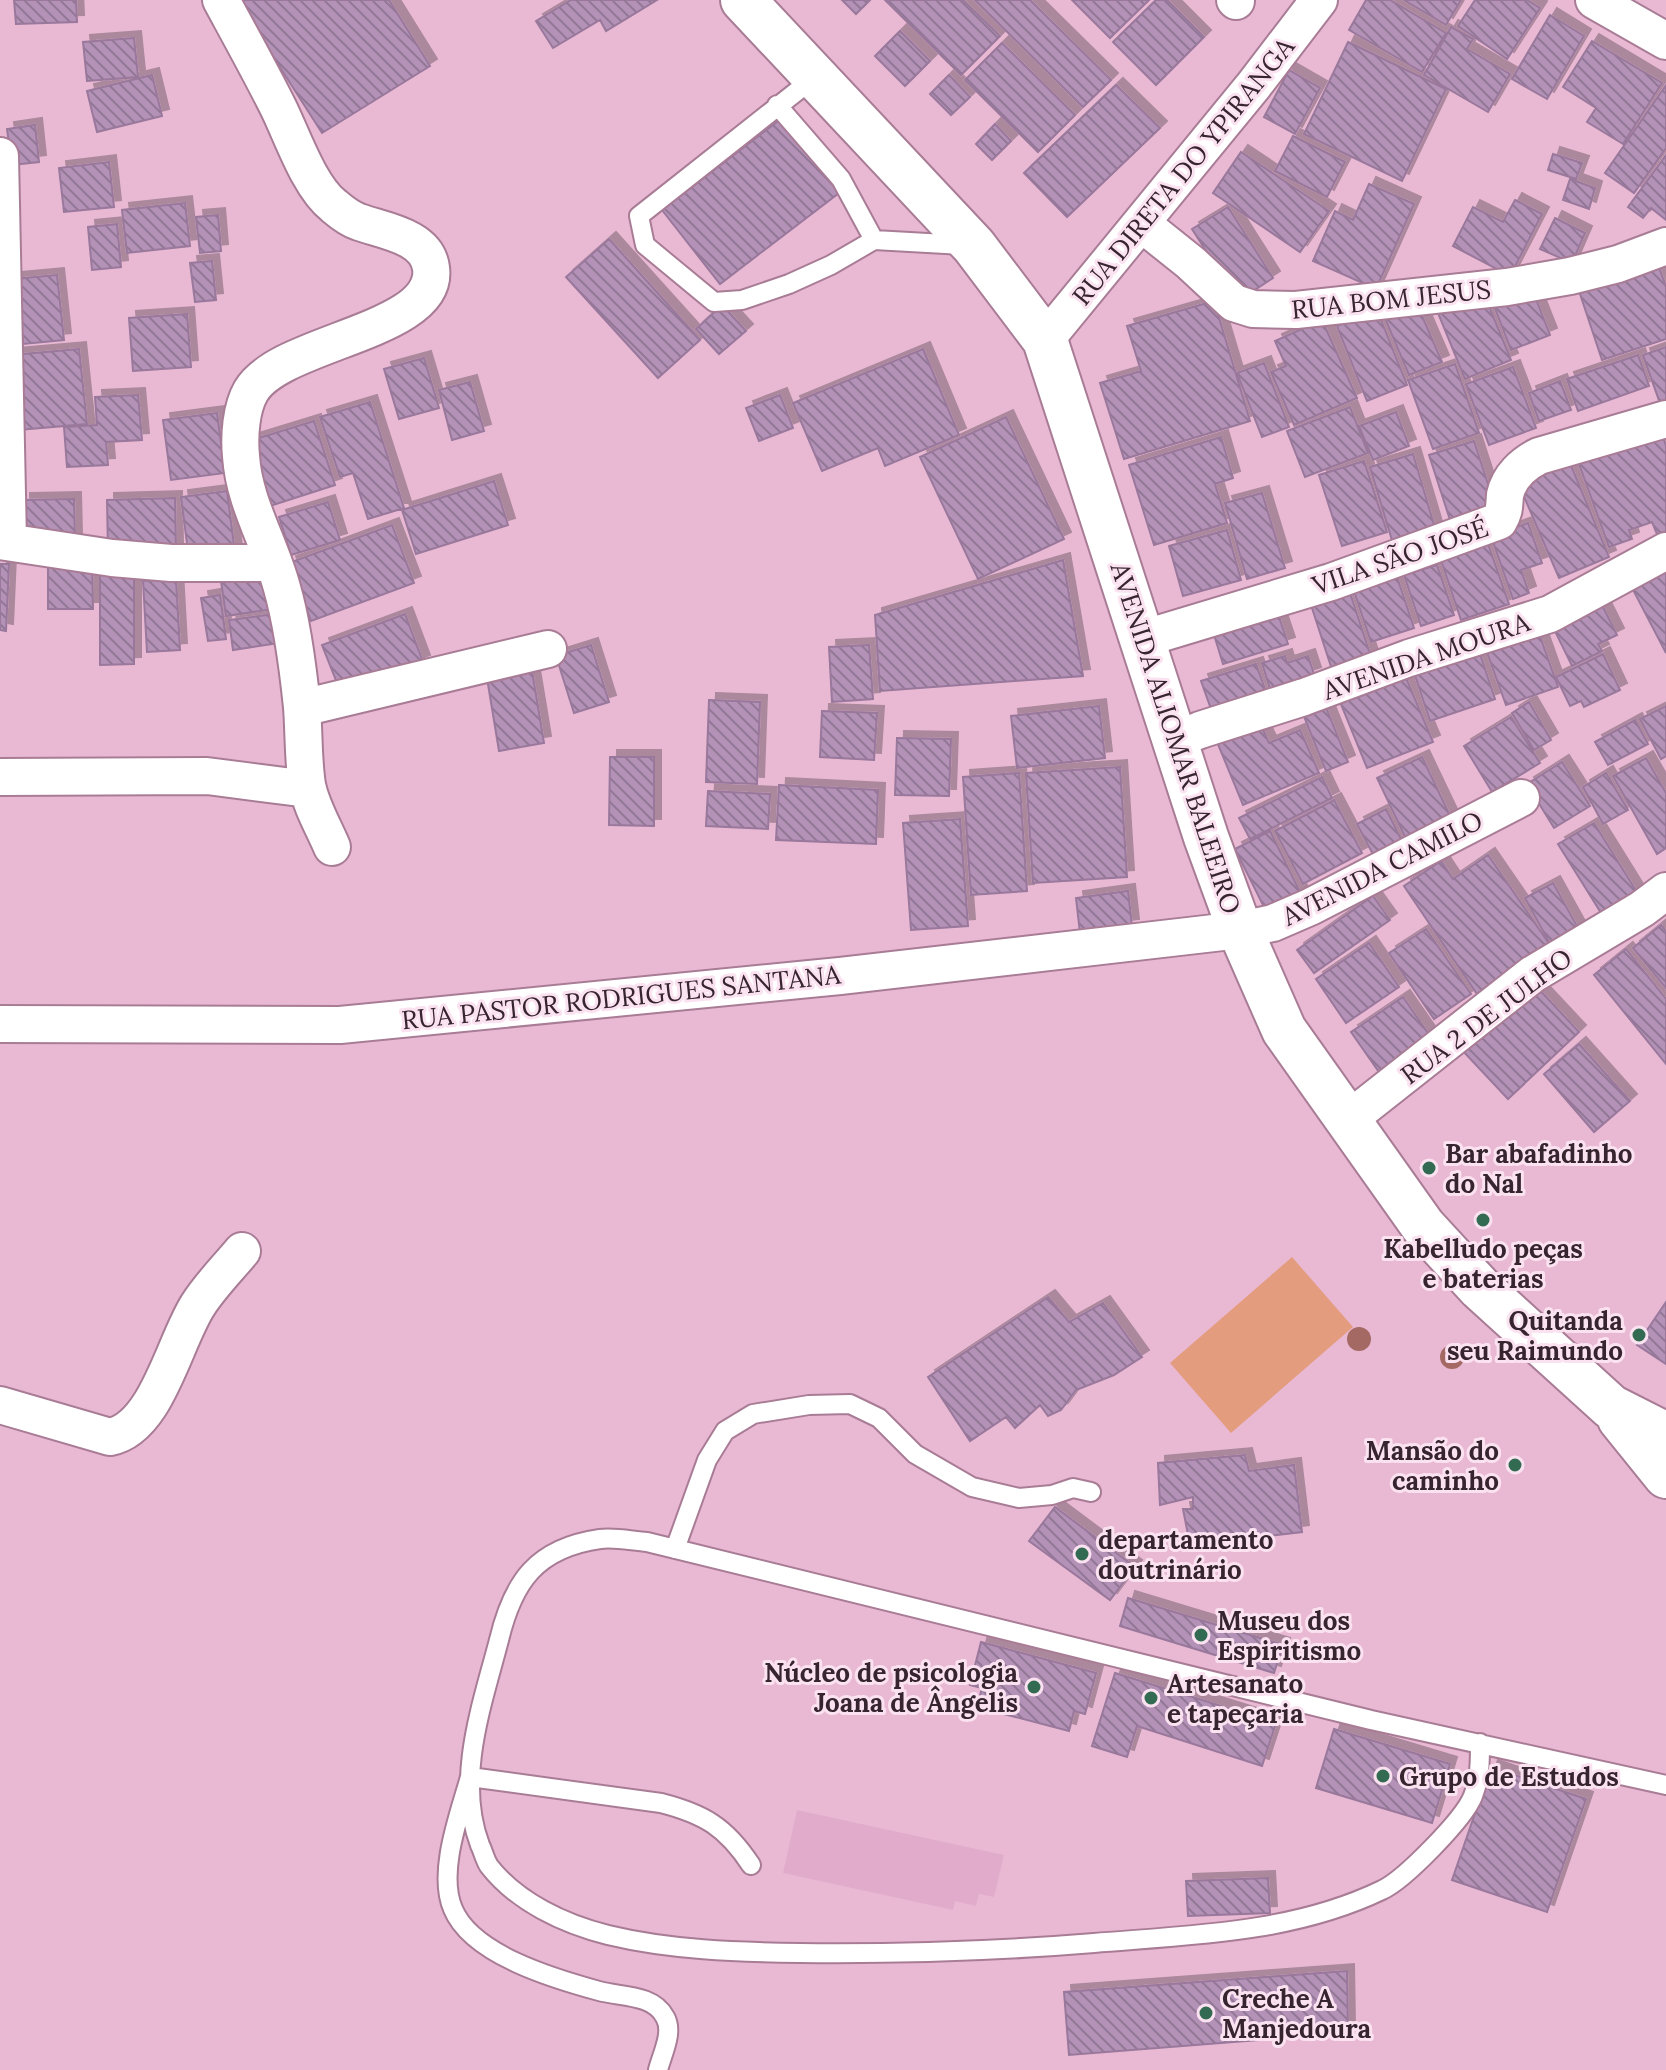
<svg xmlns="http://www.w3.org/2000/svg" width="1666" height="2070" font-family="Lora,serif">
  <style>
    .built { fill: #e1abcb }
    .grass { fill: #e49c7f }
    .building { fill: url(#building-back-hatch); stroke: #99789c; stroke-width: 2; filter: url(#shadow) }
    .lines { fill: none; stroke-linecap: round; stroke-linejoin: round }
    .service-casing { stroke: #a97c96; stroke-width: 22 }
    .minor-casing { stroke: #a97c96; stroke-width: 40 }
    .secondary-casing { stroke: #a97c96; stroke-width: 48 }
    .service { stroke: #fff; stroke-width: 18 }
    .minor { stroke: #fff; stroke-width: 36 }
    .secondary { stroke: #fff; stroke-width: 44 }
    .tree { fill: #a36962 }
    .poi-dot { fill: #336b52; stroke: #fbe2f0; stroke-width: 3 }
    .labels { text-anchor: middle; dominant-baseline: central; stroke-width: 6; stroke-linejoin: round; paint-order: stroke }
    .street-label { font-size: 26px; fill: #36242f; stroke: #fbe2f0 }
    .poi-label { font-size: 26px; font-weight: bold; fill: #36242f; stroke: #fbe2f0; text-anchor: start }
  </style>
  <defs>
    <pattern id="building-back-hatch" width="6" height="6" patternUnits="userSpaceOnUse" patternTransform="scale(2)"><rect width="6" height="6" fill="#b492b8"/><path d="M-1 5l2 2M0 0l6 6M5-1l2 2" fill="none" stroke="#937796"/></pattern>
    <filter id="shadow"><feDropShadow dx="7" dy="-7" stdDeviation="0" flood-color="#0004"/></filter>
  </defs>
  <rect width="100%" height="100%" fill="#e9b9d4"/>
  <!-- built -->
  <path class="built" d="M797,1810l207,45 -10,42 -15,-3 -3,12 -21,-5 -2,9 -170,-37z"/>
  <!-- grass -->
  <path class="grass" d="M1292,1257l61,70 -122,106 -61,-70z"/>
  <!-- building -->
  <path class="building" d="M14,0h62l1,22 -61,2z
    M237,0h152l41,66 -108,67z
    M571,0h86l-51,31 -6,-11 -47,28 -17,-27z
    M842,0h28l-14,14z
    M885,0h78l37,36 -39,39z
    M975,0h55l81,80 -28,27z
    M1072,0h77l-39,38z
    M1156,0h11l37,37 -48,48 -43,-43z
    M1366,0h24l56,33 -24,39 -73,-42z
    M1404,0h57l-15,25z
    M1475,0h52l13,8 -33,51 -49,-33z
    M1550,15l34,21 -37,63 -35,-20z
    M1451,27l22,12 -6,10 43,25 -22,38 -64,-37z
    M900,31l30,30 -25,25 -30,-30z
    M134,38l4,39 -51,4 -4,-39z
    M1592,41l70,42 -39,61 -36,-22 9,-14 -33,-21z
    M1348,42l98,47 -44,92 -98,-47z
    M1002,43l73,72 -37,37 -73,-72z
    M1289,70l31,18 -25,46 -31,-17z
    M152,75l10,41 -65,16 -10,-41z
    M949,75l21,22 -19,18 -21,-21z
    M1116,85l44,43 -93,89 -43,-44z
    M1666,85v63l-32,45 -29,-20z
    M782,118l57,75 -119,91 -58,-74z
    M995,124l16,17 -19,19 -16,-16z
    M35,125l4,37 -27,3 -5,-36z
    M1293,136l52,26 -18,35 -52,-26z
    M1241,152l88,59 -29,41 -87,-59z
    M1553,154l29,9 -6,16 -28,-9z
    M1666,155v65l-15,-12 -8,10 -15,-11z
    M109,162l5,45 -50,5 -5,-44z
    M1570,179l25,9 -6,21 -26,-9z
    M1369,184l45,20 -38,85 -63,-28 22,-50 18,9z
    M1515,200l27,14 -32,62 -57,-30 20,-39 30,15z
    M185,203l5,43 -63,7 -5,-43z
    M1228,207l45,71 -35,23 -46,-72z
    M218,215l3,36 -21,2 -4,-36z
    M1555,218l30,15 -13,30 -32,-14z
    M117,224l4,43 -29,3 -4,-43z
    M609,239l91,101 -42,38 -92,-101z
    M212,261l4,39 -21,2 -5,-39z
    M1657,262l9,25v52l-64,21 -24,-72z
    M57,275l7,65 -41,4 -8,-65z
    M1532,289l18,46 -39,15 -18,-47z
    M1484,294l27,66 -46,19 -27,-66z
    M1214,301l36,120 -126,38 -24,-76 41,-12 -14,-45z
    M1416,302l26,60 -33,13 -25,-59z
    M722,305l24,26 -27,23 -23,-25z
    M1377,310l30,75 -40,16 -30,-75z
    M187,314l4,53 -58,4 -4,-53z
    M1322,320l35,78 -63,27 -23,-53 15,-6 -11,-25z
    M1666,347v60l-4,2 -19,-54z
    M79,349l8,75 -68,6 -7,-75z
    M923,349l36,86 -74,31 -7,-18 -56,23 -29,-68z
    M1638,355l11,31 -71,25 -11,-32z
    M424,358l15,50 -40,11 -15,-50z
    M1264,363l25,64 -27,10 -25,-64z
    M1455,364l24,69 -46,16 -25,-69z
    M1513,367l23,61 -47,17 -23,-61z
    M1560,381l11,29 -32,11 -10,-28z
    M470,382l14,49 -32,9 -13,-50z
    M138,395l4,45 -36,2 2,23 -41,2 -3,-40 33,-2 -2,-28z
    M780,395l13,33 -34,13 -13,-33z
    M370,402l34,106 -36,11 -15,-46 -13,4 -20,-60z
    M1350,407l18,46 -63,24 -18,-46z
    M1396,412l13,34 -36,14 -14,-34z
    M217,413l8,60 -54,7 -8,-60z
    M1006,417l58,122 -86,40 -58,-122z
    M314,421l21,64 -65,21 -21,-65z
    M1661,431l5,15v90l-7,3 -7,-17 -23,8 3,9 -23,8 -31,-86z
    M1221,437l12,41 -18,6 12,39 -73,22 -25,-80z
    M1474,441l23,71 -45,14 -23,-71z
    M1413,454l24,81 -43,12 -24,-80z
    M1364,461l23,71 -45,14 -23,-71z
    M1570,463l39,94 -50,21 -40,-93z
    M494,481l14,44 -92,29 -14,-44z
    M227,491l8,62 -46,6 -8,-62z
    M1262,493l23,75 -38,11 -22,-76z
    M175,498l1,52 -68,2 -1,-52z
    M74,499l1,43 -51,1 -1,-43z
    M328,502l12,38 -49,15 -12,-38z
    M1528,523l14,40 -21,7 8,23 -16,6 -22,-63z
    M392,525l22,58 -103,38 -22,-58z
    M1227,530l14,50 -58,16 -14,-50z
    M1487,541l22,63 -48,16 -21,-63z
    M48,560h44l1,49h-45z
    M1063,560l20,116 -203,15 -5,-76z
    M0,564h9l-3,67 -6,-1z
    M1437,565l17,50 -33,11 -17,-51z
    M1666,565v88l-36,-69z
    M268,567l6,42 -48,7 -6,-42z
    M100,572h34v92l-34,1z
    M1397,577l17,51 -43,14 -17,-51z
    M176,579l4,71 -33,2 -4,-71z
    M1350,593l24,73 -39,13 -24,-74z
    M220,595l6,44 -18,2 -7,-43z
    M1599,599l18,36 -19,9 4,7 -30,15 -21,-43z
    M1275,605l13,39 -65,20 -12,-39z
    M274,614l5,29 -46,7 -4,-30z
    M405,614l18,48 -82,31 -19,-48z
    M1536,625l22,62 -52,18 -22,-61z
    M591,645l18,57 -35,11 -18,-57z
    M869,645l4,54 -41,3 -3,-55z
    M1478,648l17,51 -65,22 -17,-52z
    M1603,654l17,36 -36,17 -3,-6 -11,5 -14,-29z
    M1285,656l2,7 21,-7 6,18 -44,15 -8,-26z
    M1256,664l10,28 -55,17 -10,-28z
    M531,665l13,78 -45,8 -13,-79z
    M1401,666l32,76 -66,26 -31,-76z
    M709,700l51,2 -3,82 -51,-2z
    M1529,702l22,38 -17,10 -22,-37z
    M1325,705l23,57 -22,9 -23,-57z
    M1099,706l6,52 -88,10 -6,-52z
    M1666,706v50l-5,3 -21,-40z
    M822,711l55,2 -3,47 -54,-3z
    M1511,717l29,46 -48,29 -28,-46z
    M1258,719l11,24 31,-13 19,43 -76,32 -28,-68z
    M1635,720l13,24 -40,21 -13,-23z
    M897,738l54,1 -2,57 -54,-1z
    M610,757h44v69l-45,-1z
    M1422,757l31,65 -45,21 -31,-65z
    M1646,758l20,35v55l-9,6 -44,-78z
    M1562,762l28,44 -36,22 -27,-44z
    M1120,767l7,110 -94,6 -7,-110z
    M1019,773l8,118 -56,4 -8,-118z
    M1606,773l22,37 -25,14 -20,-37z
    M1322,777l10,21 -82,41 -11,-21z
    M779,785l99,5 -2,54 -100,-4z
    M708,791l62,3 -2,35 -62,-3z
    M1334,800l28,53 -59,31 -28,-53z
    M1386,809l20,40 -28,15 -21,-40z
    M960,819l8,107 -57,4 -8,-107z
    M1594,823l49,79 -35,22 -50,-80z
    M1270,831l31,63 -35,17 -31,-62z
    M1488,855l62,90 -73,49 -73,-108 37,-25 12,18z
    M1553,883l29,52 -28,16 -29,-53z
    M1128,891l4,35 -52,7 -4,-35z
    M1373,896l17,24 -76,53 -17,-23z
    M1661,925l5,6v57l-33,-40z
    M1426,929l45,65 -37,25 -45,-66z
    M1369,943l30,44 -53,36 -30,-44z
    M1626,949l40,50v65l-72,-89z
    M1534,984l45,48 -71,67 -46,-49z
    M1403,997l27,39 -51,36 -28,-40z
    M1579,1044l51,57 -36,31 -50,-58z
    M1048,1297l21,25 34,-19 39,54 -28,18 -38,15 -15,20 -13,6 -8,-11 -25,23 -9,-11 -36,24 -42,-64z
    M1666,1302v62l-29,-19z
    M1245,1455l4,16 45,-6 8,67 -112,13 -7,-36h10v-12l-33,8 -2,-42z
    M1055,1507l80,60 -25,33 -81,-59z
    M1128,1598l155,47 -9,28 -154,-47z
    M981,1642l115,31 -11,41 -11,-3 -5,20 -92,-24 5,-19 -12,-3z
    M1115,1673l161,50 -14,43 -125,-40 -10,31 -35,-11z
    M1334,1729l116,35 -18,59 -116,-35z
    M1491,1767l95,32 -39,113 -95,-32z
    M1268,1878l2,35 -82,3 -2,-35z
    M1347,1971l1,62 -279,22 -5,-63z"/>
  <g class="lines">
    <!-- service casing -->
    <g class="service-casing">
      <path id="service" d="M815,77l-176,139 6,29 69,57 28,-2 47,-16 42,-19 43,-25 89,5
        M777,105l64,74 33,61
        M675,1549l32,-89 18,-29 28,-17 56,-9 41,-1 29,14 36,36 57,33 47,11 33,-3 21,-7 18,4
        M1480,1743c0,19 0,35 -7,53 -9,23 -69,84 -91,94 -89,43 -190,45 -288,53 -97,8 -196,11 -294,10 -64,-1 -130,-3 -192,-18 -44,-11 -91,-33 -119,-69 -4,-6 -6,-15 -9,-21 -25,-66 2,-140 19,-205 14,-59 38,-92 101,-101 15,-2 32,2 47,3l724,178 295,65
        M658,2070c4,-16 16,-38 7,-53 -12,-23 -44,-20 -66,-26 -44,-12 -127,-36 -146,-82 -16,-37 7,-96 17,-132l191,26c43,11 65,24 90,62"/>
    </g>
    <!-- minor casing -->
    <g class="minor-casing">
      <path id="minor" d="M221,0c19,35 39,71 57,107 14,28 31,80 56,99 7,6 16,13 25,16 25,9 68,14 72,46 9,64 -151,73 -180,123 -10,17 -12,45 -10,65 3,47 29,87 41,132 11,38 16,80 20,119 2,26 1,52 5,78 4,21 17,43 25,62
        M1235,0l1,1
        M1594,0l72,41
        M0,156l8,386
        M1141,223l50,40 43,40 19,6 43,1 211,-23 63,-11 48,-12 48,-18
        M1045,340l209,-255 65,-85
        M0,541l112,17 59,5h102
        M1142,639l189,-57 168,-61c6,-10 5,-15 6,-26 4,-18 18,-31 34,-39l127,-37
        M302,708l246,-59
        M1176,740l24,-10 104,-33 105,-39 141,-44 116,-63
        M0,777l207,-1 101,13
        M0,1024l340,1 500,-49 400,-46 33,-7 37,-16 211,-109
        M1349,1119l184,-145 109,-65 24,-18
        M0,1405l110,32c47,-9 64,-95 88,-132 12,-19 29,-36 44,-54"/>
    </g>
    <!-- secondary casing -->
    <g class="secondary-casing">
      <path id="secondary" d="M743,0l231,246 71,94 161,497 34,93 44,100 139,196 57,62 131,119 55,28
        M1620,1419l46,57"/>
    </g>
    <!-- service -->
    <use href="#service" class="service"/>
    <!-- minor -->
    <use href="#minor" class="minor"/>
    <!-- secondary -->
    <use href="#secondary" class="secondary"/>
  </g>
  <!-- trees -->
  <g class="tree">
    <circle cx="1359" cy="1339" r="12"/>
    <circle cx="1452" cy="1357" r="12"/>
  </g>
  <!-- markers -->
  <g class="poi-dot">
    <circle cx="1429" cy="1168" r="8"/>
    <circle cx="1483" cy="1220" r="8"/>
    <circle cx="1639" cy="1335" r="8"/>
    <circle cx="1515" cy="1465" r="8"/>
    <circle cx="1082" cy="1554" r="8"/>
    <circle cx="1201" cy="1635" r="8"/>
    <circle cx="1034" cy="1687" r="8"/>
    <circle cx="1151" cy="1698" r="8"/>
    <circle cx="1383" cy="1776" r="8"/>
    <circle cx="1206" cy="2013" r="8"/>
  </g>
  <g class="labels">
    <!-- street labels -->
    <g class="street-label">
      <text transform="translate(1183 171) rotate(-51)">RUA DIRETA DO YPIRANGA</text>
      <text transform="translate(1391 299) rotate(-6)">RUA BOM JESUS</text>
      <text transform="translate(1400 556) rotate(-19)">VILA SÃO JOSÉ</text>
      <text transform="translate(1426 656) rotate(-19)">AVENIDA MOURA</text>
      <text transform="translate(1176 738) rotate(72)">AVENIDA ALIOMAR BALEEIRO</text>
      <text transform="translate(1382 868) rotate(-27)">AVENIDA CAMILO</text>
      <text transform="translate(621 997) rotate(-6)">RUA PASTOR RODRIGUES SANTANA</text>
      <text transform="translate(1486 1016) rotate(-37)">RUA 2 DE JULHO</text>
    </g>
    <!-- poi labels -->
    <g class="poi-label">
      <text x="1445" y="1153">Bar abafadinho<tspan x="1445" dy="30">do Nal</tspan></text>
      <text x="1483" y="1248" text-anchor="middle">Kabelludo peças<tspan x="1483" dy="30">e baterias</tspan></text>
      <text x="1623" y="1320" text-anchor="end">Quitanda<tspan x="1623" dy="30">seu Raimundo</tspan></text>
      <text x="1499" y="1450" text-anchor="end">Mansão do<tspan x="1499" dy="30">caminho</tspan></text>
      <text x="1098" y="1539">departamento<tspan x="1098" dy="30">doutrinário</tspan></text>
      <text x="1217" y="1620">Museu dos<tspan x="1217" dy="30">Espiritismo</tspan></text>
      <text x="1018" y="1672" text-anchor="end">Núcleo de psicologia<tspan x="1018" dy="30">Joana de Ângelis</tspan></text>
      <text x="1167" y="1683">Artesanato<tspan x="1167" dy="30">e tapeçaria</tspan></text>
      <text x="1399" y="1776">Grupo de Estudos</text>
      <text x="1222" y="1998">Creche A<tspan x="1222" dy="30">Manjedoura</tspan></text>
    </g>
  </g>
</svg>
